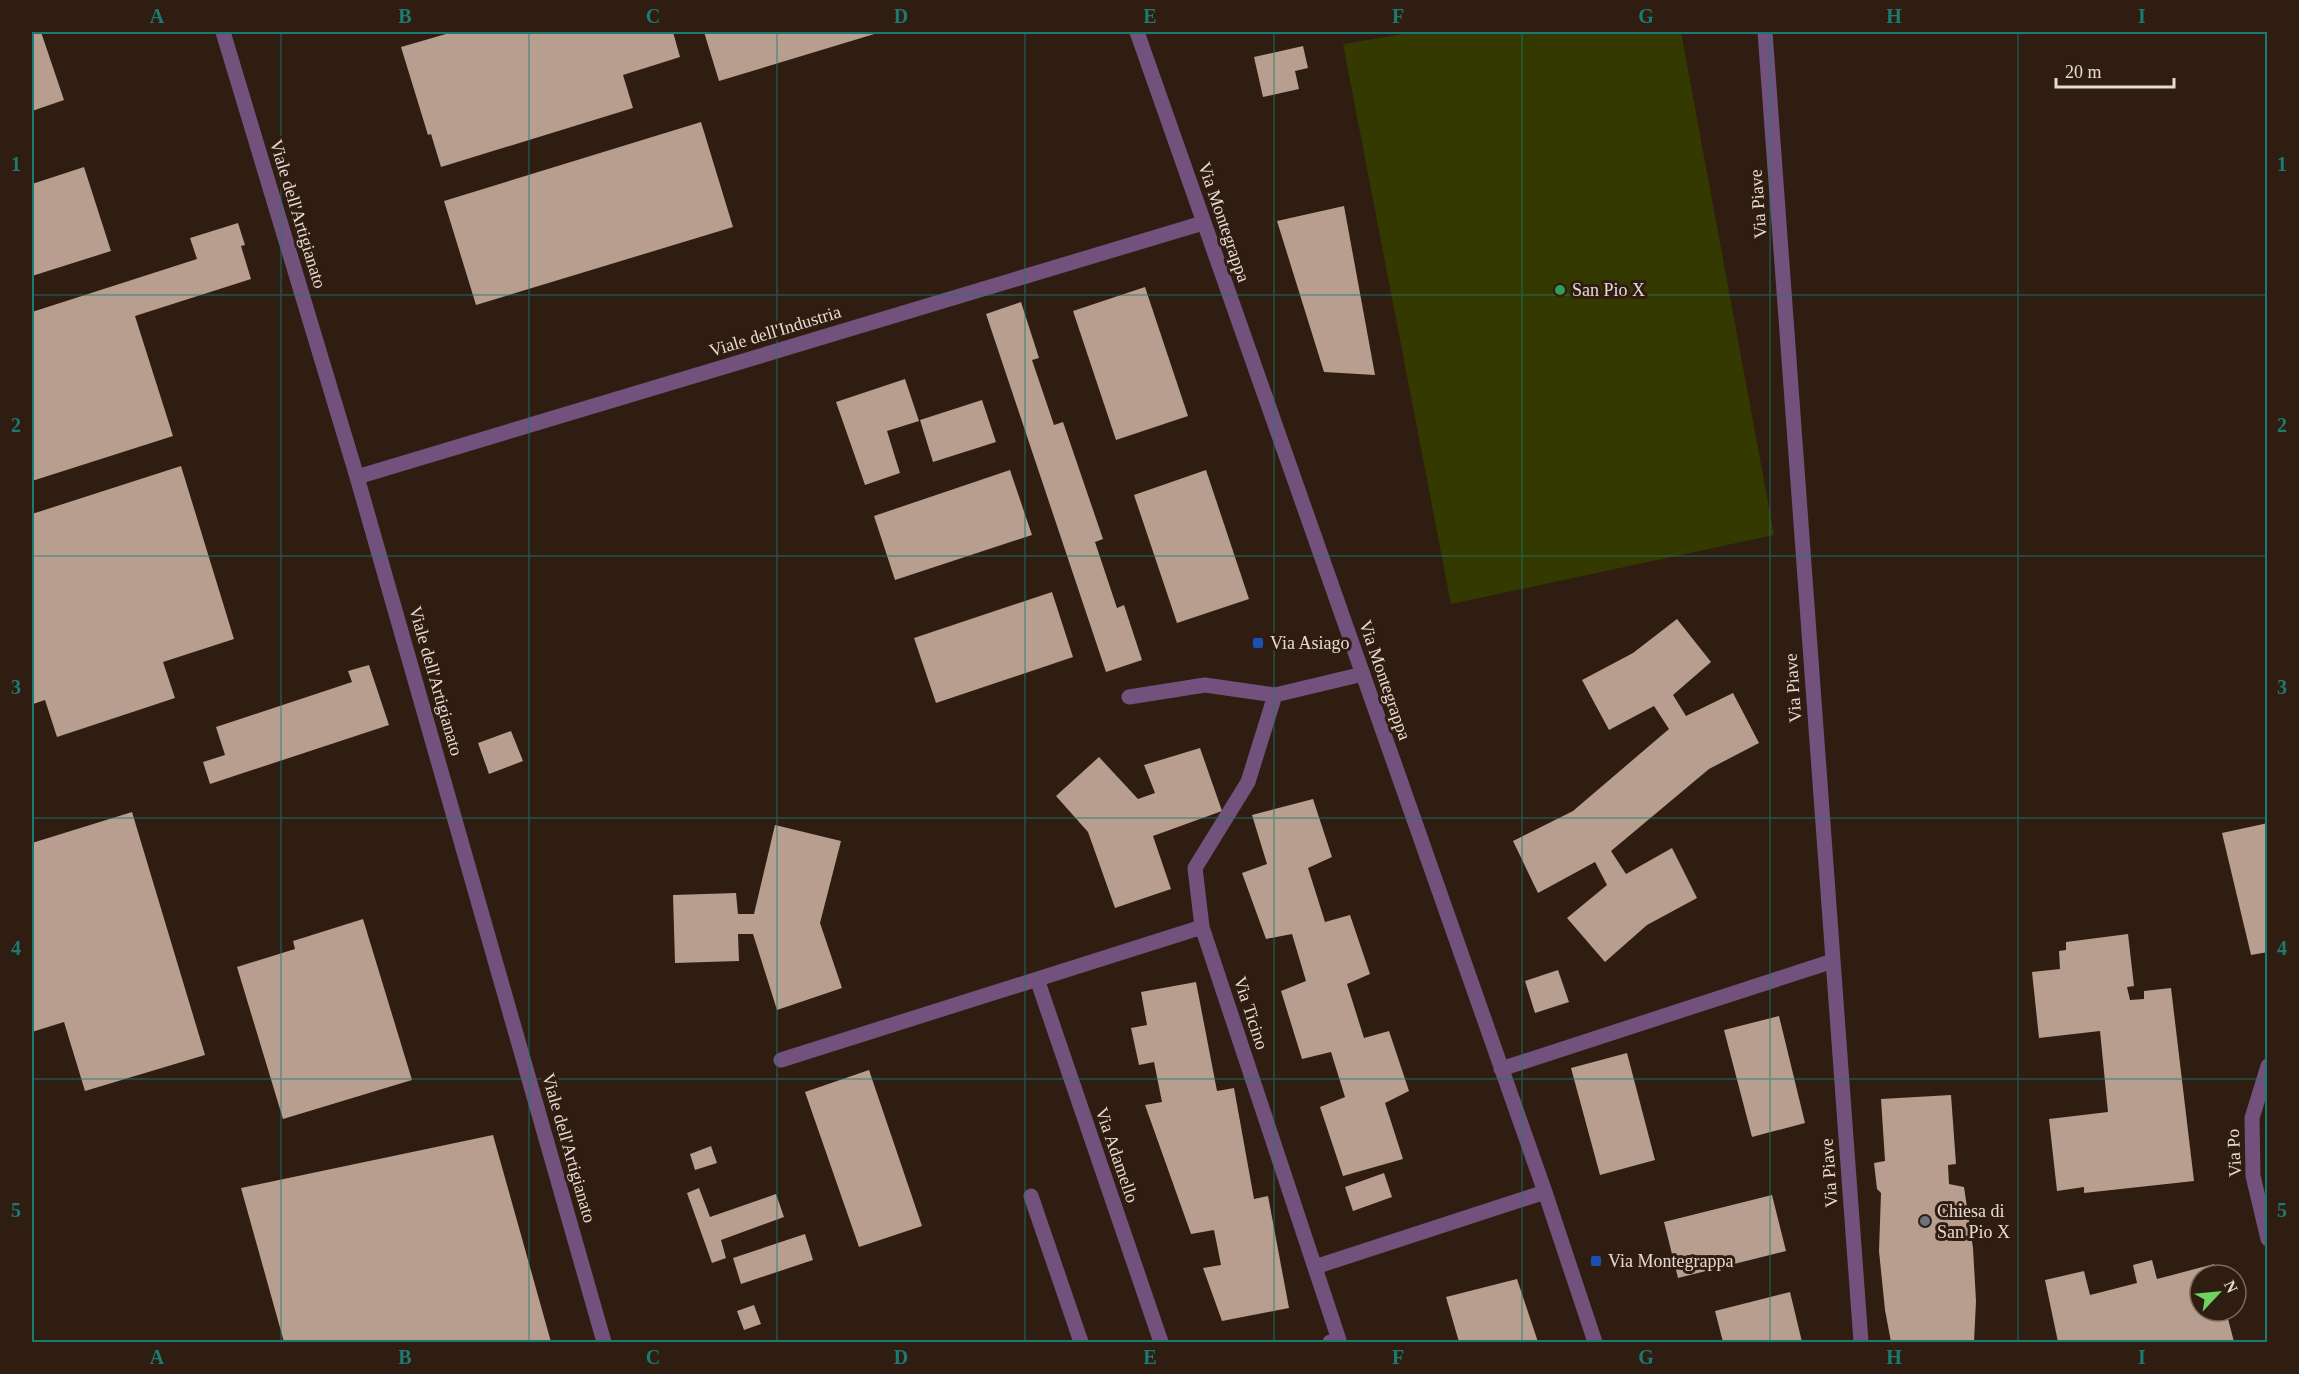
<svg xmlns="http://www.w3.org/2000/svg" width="2299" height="1374" font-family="'Times New Roman',serif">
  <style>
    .green { fill: #343900 }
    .building { fill: #b79e8f }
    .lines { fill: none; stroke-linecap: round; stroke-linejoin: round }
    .minor { stroke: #72517d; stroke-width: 15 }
    .grid { fill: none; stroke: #1a7b73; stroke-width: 1.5; stroke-opacity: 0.55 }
    .leisure-dot { fill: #2e9e5b; stroke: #301d11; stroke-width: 2 }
    .transit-dot { fill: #1a4fb4; stroke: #301d11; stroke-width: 2 }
    .worship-dot { fill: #6b7280; stroke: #301d11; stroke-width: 2 }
    .labels { text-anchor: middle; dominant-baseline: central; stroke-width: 6; stroke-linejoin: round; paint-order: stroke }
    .street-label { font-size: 18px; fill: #e7dad2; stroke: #301d11 }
    .poi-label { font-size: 18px; fill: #e7dad2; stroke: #301d11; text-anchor: start }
    .neatline { fill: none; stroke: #1a7b73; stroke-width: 2 }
    .grid-label { font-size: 20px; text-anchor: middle; font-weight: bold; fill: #1a7b73 }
  </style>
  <rect width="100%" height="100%" fill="#301d11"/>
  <!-- green -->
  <path class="green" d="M1416,32h265l93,503 -323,69 -108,-560z"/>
  <!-- building -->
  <path class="building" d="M32,32h9l23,68 -32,11z
    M453,32h220l7,25 -57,18 10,33 -192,59 -10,-33 -3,1 -27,-88z
    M704,32h177l-162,49z
    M1303,46l5,22 -13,3 4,18 -36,8 -9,-40z
    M701,122l32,105 -257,78 -32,-104z
    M84,167l27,84 -79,25v-92z
    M1344,206l31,169 -51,-3 -47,-151z
    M238,223l7,22 -4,1 10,33 -116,37 38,120 -141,45v-169l165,-53 -7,-21z
    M1145,287l43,129 -72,24 -43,-129z
    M1021,302l18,56 -7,2 22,65 9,-3 40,117 -8,3 22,66 7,-3 18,55 -36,12 -120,-358z
    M905,379l14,42 -32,10 13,42 -35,12 -29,-83z
    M982,400l14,42 -63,20 -13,-42z
    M181,466l53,173 -71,23 12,36 -118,39 -12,-37 -12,4 -1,-3v-187z
    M1010,470l22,65 -137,45 -21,-64z
    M1206,470l43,129 -72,24 -43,-128z
    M1052,592l21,65 -137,46 -22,-65z
    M1677,619l34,43 -38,33 13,21 47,-23 26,50 -50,26 -98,82 15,23 46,-26 25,50 -50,27 -42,37 -38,-44 40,-33 -12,-23 -57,31 -25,-52 60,-30 96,-82 -15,-23 -45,24 -27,-50 51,-27z
    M369,665l20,60 -179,59 -7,-22 22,-7 -9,-28 136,-45 -4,-11z
    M511,731l12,30 -34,13 -11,-31z
    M1200,748l22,63 -69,25 18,53 -56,19 -27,-76 -32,-36 43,-39 39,42 17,-6 -11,-28z
    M1313,799l19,58 -24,11 17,54 25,-7 20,59 -23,10 17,54 25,-7 20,60 -24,12 18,56 -60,17 -23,-69 25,-10 -14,-45 -29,7 -21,-68 25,-10 -14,-47 -26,5 -24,-66 25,-9 -15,-49z
    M132,812l73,243 -120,36 -21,-69 -32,10v-189z
    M2268,823v129l-17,3 -29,-122z
    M775,825l66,16 -21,82 22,65 -65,22 -24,-76h-15l1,27 -64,2 -2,-68 63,-2 2,21h16z
    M363,919l49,161 -129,39 -46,-152 58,-18 -2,-8z
    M2128,934l6,52 -7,1 3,13 14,-1v-8l27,-3 23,193 -110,12v-6l-27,4 -8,-72 59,-7 -8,-81 -61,7 -7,-66 28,-3 -1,-18 7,-1v-8z
    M1558,970l11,32 -34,11 -10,-32z
    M1196,982l21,109 17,-3 20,111 14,-3 21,112 -67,13 -19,-53 18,-3 -7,-35 -23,4 -46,-129 17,-3 -8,-40 -15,3 -8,-37 16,-3 -6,-33z
    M1779,1016l26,107 -53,14 -28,-107z
    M1627,1053l28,107 -55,15 -29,-107z
    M869,1070l53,156 -63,21 -54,-155z
    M1951,1095l5,69 -8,1 1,19 15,3 9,61 3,53 -2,41h-83l-6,-32 -6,-59 2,-58 -4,-4 -3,-26 11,-2 -4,-62z
    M493,1135l58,207h-267l-43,-154z
    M711,1146l6,17 -22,7 -5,-16z
    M1384,1173l8,24 -39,14 -8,-24z
    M699,1188l11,29 66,-23 8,23 -63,23 5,18 -14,5 -25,-70z
    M1772,1195l14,56 -108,27 -14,-56z
    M805,1234l8,26 -72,24 -8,-26z
    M2152,1260l5,19 57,-15 3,11h-17v36h26l8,31h-176l-13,-62 39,-9 6,24 47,-12 -4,-18z
    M1517,1279l21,63h-79l-13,-45z
    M1790,1292l12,50h-79l-8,-31z
    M754,1305l7,19 -17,6 -7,-19z"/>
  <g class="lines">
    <!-- minor -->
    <path class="minor" d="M223,32l134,445 247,865
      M1137,32l408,1160 50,150
      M1765,32l96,1310
      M357,477l846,-254
      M1275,695l-27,87 -53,86 7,59 137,413 -9,2
      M1129,697l76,-12 70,10 88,-21
      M1037,979l124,363
      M781,1060l421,-133
      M2268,1066l-16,52 1,58 15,63
      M1501,1069l332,-108
      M1031,1196l50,146
      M1315,1267l230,-75"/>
  </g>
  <!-- grid -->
  <path class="grid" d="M281,32v1310M529,32v1310M777,32v1310M1025,32v1310M1274,32v1310M1522,32v1310M1770,32v1310M2018,32v1310M32,295h2236M32,556h2236M32,818h2236M32,1079h2236"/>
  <!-- markers -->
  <circle class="leisure-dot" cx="1560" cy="290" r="6"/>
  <g class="transit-dot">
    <rect x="1252" y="637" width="12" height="12" rx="3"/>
    <rect x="1590" y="1255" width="12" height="12" rx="3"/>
  </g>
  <circle class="worship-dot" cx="1925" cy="1221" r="6"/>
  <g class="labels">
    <!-- street labels -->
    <g class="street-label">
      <text transform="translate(1758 204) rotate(-94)">Via Piave</text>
      <text transform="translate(298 214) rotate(73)">Viale dell'Artigianato</text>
      <text transform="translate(1224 222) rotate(71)">Via Montegrappa</text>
      <text transform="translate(775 331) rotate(-17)">Viale dell'Industria</text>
      <text transform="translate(1385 680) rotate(71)">Via Montegrappa</text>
      <text transform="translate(436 681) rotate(74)">Viale dell'Artigianato</text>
      <text transform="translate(1793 688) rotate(-94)">Via Piave</text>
      <text transform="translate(1251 1013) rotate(72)">Via Ticino</text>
      <text transform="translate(569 1148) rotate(74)">Viale dell'Artigianato</text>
      <text transform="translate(2234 1153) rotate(-93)">Via Po</text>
      <text transform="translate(1117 1155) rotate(71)">Via Adamello</text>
      <text transform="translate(1829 1173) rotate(-94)">Via Piave</text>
    </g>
    <!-- poi labels -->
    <g class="poi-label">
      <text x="1572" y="290">San Pio X</text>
      <text x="1270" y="643">Via Asiago</text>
      <text x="1937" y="1211">Chiesa di<tspan x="1937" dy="21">San Pio X</tspan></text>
      <text x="1608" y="1261">Via Montegrappa</text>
    </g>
  </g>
  <!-- border -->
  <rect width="2299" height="1374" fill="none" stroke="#301d11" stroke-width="66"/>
  <!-- north arrow -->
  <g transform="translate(2218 1293) rotate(64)"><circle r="28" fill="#301d11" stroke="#79695e" stroke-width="1.5"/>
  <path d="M0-4.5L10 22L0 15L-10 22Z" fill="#6dd361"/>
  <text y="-9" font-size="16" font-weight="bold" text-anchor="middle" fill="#e7dad2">N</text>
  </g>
  <!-- scale -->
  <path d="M2056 78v9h118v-9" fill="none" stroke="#e7dad2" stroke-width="3"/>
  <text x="2065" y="78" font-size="18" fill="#e7dad2" stroke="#301d11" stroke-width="4.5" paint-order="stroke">20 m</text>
  <rect x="33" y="33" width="2233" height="1308" class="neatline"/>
  <g class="grid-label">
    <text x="157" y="23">A</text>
    <text x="405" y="23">B</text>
    <text x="653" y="23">C</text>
    <text x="901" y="23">D</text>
    <text x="1150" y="23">E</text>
    <text x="1398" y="23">F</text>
    <text x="1646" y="23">G</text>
    <text x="1894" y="23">H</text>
    <text x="2142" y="23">I</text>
    <text x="16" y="171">1</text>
    <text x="2282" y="171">1</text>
    <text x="16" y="432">2</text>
    <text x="2282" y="432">2</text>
    <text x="16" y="694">3</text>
    <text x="2282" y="694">3</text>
    <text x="16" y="955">4</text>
    <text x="2282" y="955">4</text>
    <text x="16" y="1217">5</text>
    <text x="2282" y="1217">5</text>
    <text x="157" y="1364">A</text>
    <text x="405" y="1364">B</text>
    <text x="653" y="1364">C</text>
    <text x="901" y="1364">D</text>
    <text x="1150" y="1364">E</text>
    <text x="1398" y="1364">F</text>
    <text x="1646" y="1364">G</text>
    <text x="1894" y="1364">H</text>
    <text x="2142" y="1364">I</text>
  </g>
</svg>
